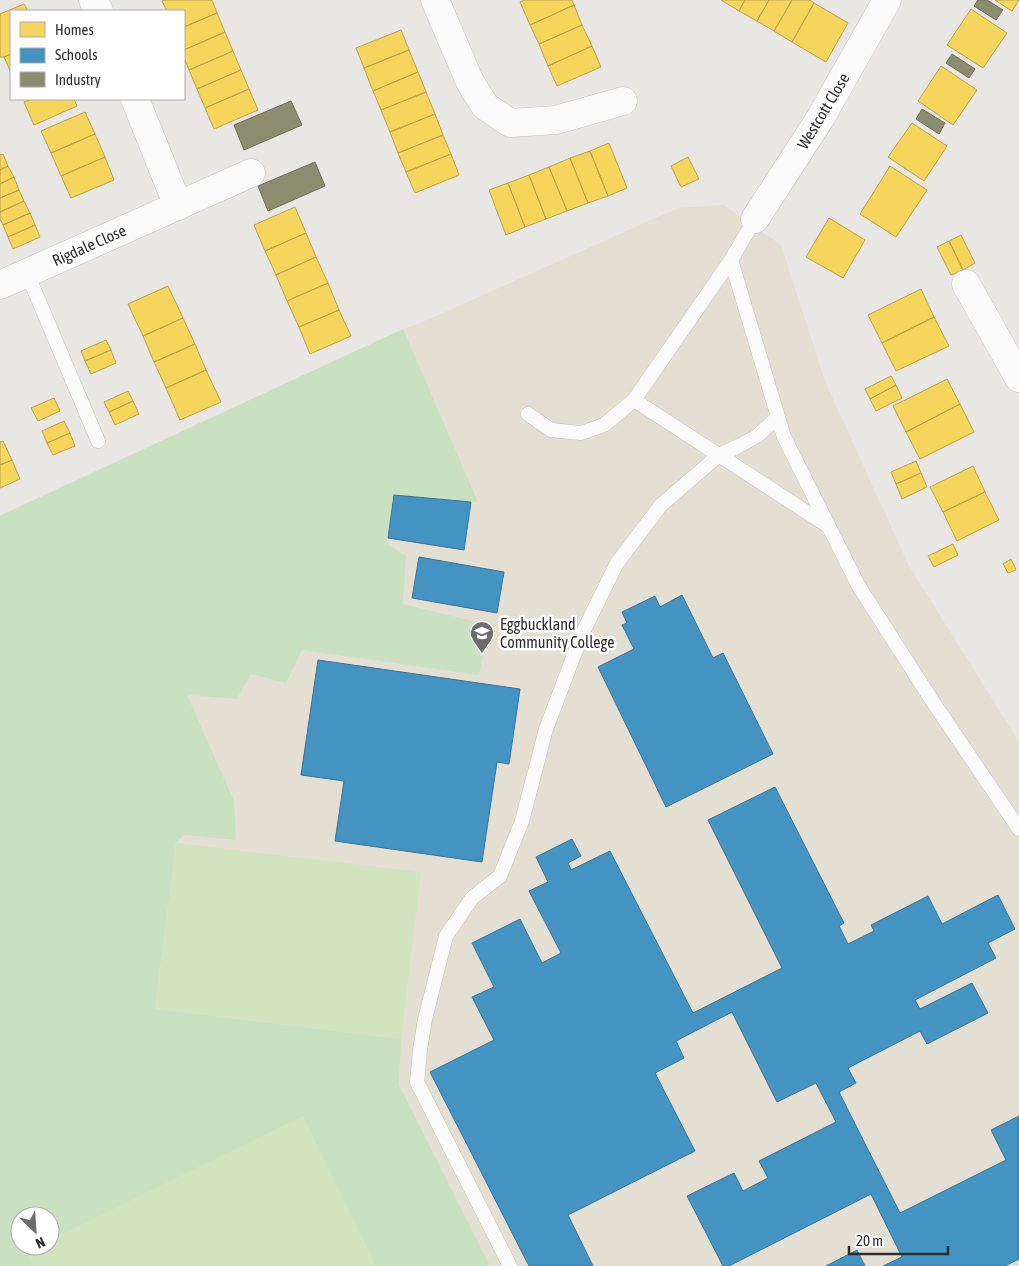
<svg xmlns="http://www.w3.org/2000/svg" width="1019" height="1266" font-family="'Asap Condensed',sans-serif">
  <style>
    .education { fill: #e3dfd3; fill-rule: evenodd }
    .green { fill: #cae1c1; fill-rule: evenodd }
    .pitch { fill: #d2e4bf }
    .homes { fill: #f6d55c; stroke: #b9a24e }
    .schools { fill: #4393c3; stroke: #3c7496 }
    .industry { fill: #8c8c6e; stroke: #6f6f5a }
    .lines { fill: none; stroke-linecap: round; stroke-linejoin: round }
    .lane-casing { stroke: #c4c3c3; stroke-width: 15 }
    .street-casing { stroke: #c4c3c3; stroke-width: 29 }
    .lane { stroke: #fcfbfb; stroke-width: 14 }
    .street { stroke: #fcfbfb; stroke-width: 28 }
    .labels { text-anchor: middle; dominant-baseline: central; stroke-width: 5; stroke-linejoin: round; paint-order: stroke }
    .street-label { font-size: 16px; fill: #2c2c2c; stroke: #fff }
    .poi-label { font-size: 16px; fill: #2c2c2c; stroke: #fff; text-anchor: start }
  </style>
  <rect width="100%" height="100%" fill="#e9e7e4"/>
  <!-- education -->
  <path class="education" d="M724,205l57,40 44,136 84,185 110,176v524h-1019v-751l403,-186 15,-5 260,-116zM20,1216h30v30h-30z"/>
  <!-- green -->
  <path class="green" d="M403,329l75,173 -84,-7 -7,49 19,12 -3,48 87,21 -11,50 -177,-25 -16,33 -35,-9 -14,25 -50,-4 47,106 2,39 -52,-5 -8,8 -21,166 246,30 -2,46 91,181h-490v-750zM20,1216h30v30h-30z"/>
  <!-- pitch -->
  <path class="pitch" d="M176,843l245,29 -20,167 -246,-30z
    M303,1116l73,150h-343l-7,-14 12,-6h12v-6z"/>
  <!-- homes -->
  <path class="homes" d="M165,0h47l5,13 -33,14v-16h-17l-5,-10z
    M525,0h47l2,5 -44,20 -10,-23z
    M721,0h24l-6,11z
    M745,0h24l-12,21 -18,-10z
    M769,0h23l-18,31 -17,-10z
    M792,0h18l4,3 -22,39 -18,-11z
    M995,0h24l-7,11z
    M814,3l34,20 -22,39 -34,-20z
    M24,4l4,7h-17v43l-7,3h-4v-43z
    M574,5l8,20 -43,19 -9,-19z
    M971,9l36,24 -24,35 -36,-23z
    M217,13l8,19 -41,18v-23z
    M582,25l10,21 -44,20 -9,-22z
    M401,30l8,20 -45,18 -8,-20z
    M225,32l8,19 -44,19 -5,-12v-8z
    M592,46l9,21 -44,19 -9,-20z
    M409,50l9,22 -45,19 -9,-23z
    M233,51l8,19 -44,19 -8,-19z
    M11,54v19l-7,-16z
    M941,66l36,24 -24,35 -35,-24z
    M241,70l8,19 -44,19 -8,-19z
    M418,72l8,20 -45,18 -8,-19z
    M249,89l9,21 -44,19 -9,-21z
    M426,92l9,22 -45,18 -9,-22z
    M32,99h42l3,7 -43,19 -10,-23z
    M85,112l10,22 -44,19 -10,-22z
    M435,114l8,21 -45,18 -8,-21z
    M912,123l35,23 -23,35 -36,-24z
    M95,134l10,23 -44,19 -10,-23z
    M443,135l8,19 -45,18 -8,-19z
    M609,143l18,45 -19,8 -18,-45z
    M590,151l18,45 -20,7 -18,-45z
    M3,154l5,12 -8,4v-15z
    M451,154l8,21 -44,18 -9,-21z
    M105,157l9,23 -43,18 -10,-22z
    M688,157l11,22 -18,8 -10,-21z
    M570,158l18,45 -21,8 -18,-44z
    M8,166l6,11 -14,7v-14z
    M890,166l37,24 -31,47 -36,-23z
    M549,167l18,44 -21,8 -17,-44z
    M529,175l17,44 -21,8 -17,-44z
    M14,177l5,13 -19,8v-14z
    M508,183l17,44 -19,8 -17,-45z
    M19,190l5,11 -24,11v-14z
    M24,201l6,12 -27,12 -3,-6v-7z
    M295,207l11,26 -41,18 -11,-26z
    M30,213l5,12 -27,12 -5,-12z
    M829,218l36,22 -22,38 -37,-21z
    M35,225l5,12 -27,12 -5,-12z
    M306,233l10,24 -40,18 -11,-24z
    M961,235l14,28 -12,7 -14,-29z
    M949,241l14,29 -12,5 -14,-28z
    M316,257l12,26 -41,18 -11,-26z
    M328,283l11,27 -40,17 -12,-26z
    M168,286l15,32 -40,18 -15,-32z
    M921,289l13,28 -52,26 -14,-28z
    M339,310l12,26 -41,18 -11,-27z
    M934,317l15,29 -53,25 -14,-28z
    M183,318l12,26 -41,18 -11,-26z
    M106,340l5,10 -26,11 -4,-10z
    M195,344l11,26 -40,18 -12,-26z
    M111,350l5,13 -25,11 -6,-13z
    M206,370l15,32 -41,18 -14,-32z
    M891,376l5,9 -26,14 -5,-10z
    M947,379l13,25 -54,28 -13,-26z
    M896,385l6,13 -26,13 -6,-12z
    M128,391l5,10 -24,11 -5,-10z
    M54,398l6,13 -22,10 -7,-13z
    M133,401l6,13 -24,11 -6,-13z
    M960,404l14,28 -54,27 -14,-27z
    M64,421l6,12 -23,10 -5,-12z
    M70,433l5,13 -22,9 -6,-12z
    M3,441l9,19 -12,5v-23z
    M12,460l8,19 -20,9v-23z
    M916,461l5,12 -25,11 -5,-12z
    M973,466l12,26 -42,20 -13,-25z
    M921,473l6,14 -25,12 -6,-15z
    M985,492l14,28 -42,21 -14,-29z
    M953,544l5,11 -24,12 -6,-11z
    M1011,559l5,11 -8,3 -5,-9z"/>
  <!-- schools -->
  <path class="schools" d="M394,495l77,7 -7,48 -76,-12z
    M419,557l85,15 -7,41 -85,-15z
    M682,595l31,63 10,-5 50,101 -107,53 -68,-140 36,-18 -12,-24 5,-2 -5,-11 33,-16 5,11z
    M318,660l202,29 -11,75 -12,-2 -15,100 -147,-21 9,-60 -43,-6z
    M775,787l69,136 -5,3 9,18 26,-13 -3,-6 57,-29 14,28 56,-29 17,34 -27,14 8,15 -81,42 5,9 52,-26 16,30 -61,31 -7,-13 -72,37 8,15 -17,9 61,121 106,-53 -15,-30 28,-14v143l-14,7h-122l19,-9 -31,-63 -142,72h-6l-36,-70 47,-23 9,18 25,-13 -9,-17 77,-39 -20,-39 -39,19 -45,-90 -56,29 8,17 -29,15 40,78 -127,64 25,51h-64l-99,-194 64,-32 -22,-43 22,-10 -22,-44 48,-24 22,44 19,-10 -32,-62 19,-9 -12,-25 36,-18 9,17 -13,7 3,7 39,-19 83,162 89,-45 -74,-148z
    M857,1250l8,16h-39z"/>
  <!-- industry -->
  <path class="industry" d="M978,0h9l16,10 -7,10 -22,-14z
    M952,54l23,15 -6,9 -23,-15z
    M291,101l11,24 -58,25 -10,-25z
    M922,109l23,14 -6,11 -23,-15z
    M315,162l10,24 -57,25 -10,-25z"/>
  <g class="lines">
    <!-- lane casing -->
    <g class="lane-casing">
      <path id="lane" d="M731,260l53,177 74,148 75,117 86,127
        M27,273l71,168
        M634,400l194,126
        M528,414l23,16 30,3 23,-8 30,-25 97,-140 24,-41
        M510,1266l-93,-184 3,-32 5,-31 21,-83 26,-38 28,-22 22,-55 24,-92 36,-95 35,-71 44,-58 58,-50 20,-9 18,-10 21,-19"/>
    </g>
    <!-- street casing -->
    <g class="street-casing">
      <path id="street" d="M93,0l6,11
        M435,0l35,82 15,24 25,17 46,-3 67,-19
        M135,99l43,107
        M755,219l66,-102 66,-117
        M966,284l53,94
        M0,285l251,-112"/>
    </g>
    <!-- lane -->
    <use href="#lane" class="lane"/>
    <!-- street -->
    <use href="#street" class="street"/>
  </g>
  <!-- icons -->
  <defs>
    <g id="school-pin" transform="scale(1.25)"><path d="M0 17L-7.5 6A9.5 9.5 0 1 1 7.5 6Z" fill="#6e6d6c" stroke="#fff"/><path d="M0-5L7-2L0 1L-7-2ZM-4 1L0 2.5L4 1V4Q0 6-4 4Z" fill="#fff"/></g>
  </defs>
  <g fill-rule="evenodd">
    <use href="#school-pin" x="482" y="633"/>
  </g>
  <g class="labels">
    <!-- street labels -->
    <g class="street-label">
      <text transform="translate(823 111) rotate(-59)">Westcott Close</text>
      <text transform="translate(89 245) rotate(-24)">Rigdale Close</text>
    </g>
    <!-- poi labels -->
    <g class="poi-label">
      <text x="500" y="624">Eggbuckland<tspan x="500" dy="18">Community College</tspan></text>
    </g>
  </g>
  <!-- legend -->
  <rect x="10" y="10" width="175" height="90" fill="#ffffff" stroke="#ababab"/>
  <rect x="20" y="22" width="25" height="15" fill="#f6d55c" stroke="#ababab"/>
  <text x="55" y="35" font-size="15" fill="#2c2c2c">Homes</text>
  <rect x="20" y="48" width="25" height="15" fill="#4393c3" stroke="#ababab"/>
  <text x="55" y="60" font-size="15" fill="#2c2c2c">Schools</text>
  <rect x="20" y="72" width="25" height="15" fill="#8c8c6e" stroke="#ababab"/>
  <text x="55" y="85" font-size="15" fill="#2c2c2c">Industry</text>
  <!-- north arrow -->
  <g transform="translate(35 1231) rotate(155)"><circle r="24" fill="#ffffff" stroke="#ababab"/>
  <path d="M0-4L9 19L0 12L-9 19Z" fill="#6e6d6c"/>
  <text y="-8" font-size="14" font-weight="bold" text-anchor="middle" fill="#2c2c2c">N</text>
  </g>
  <!-- scale -->
  <path d="M849 1246v8h99v-8" fill="none" stroke="#2c2c2c" stroke-width="2.5"/>
  <text x="856" y="1246" font-size="15" fill="#2c2c2c" stroke="#ffffff" stroke-width="4" paint-order="stroke">20 m</text>
</svg>
